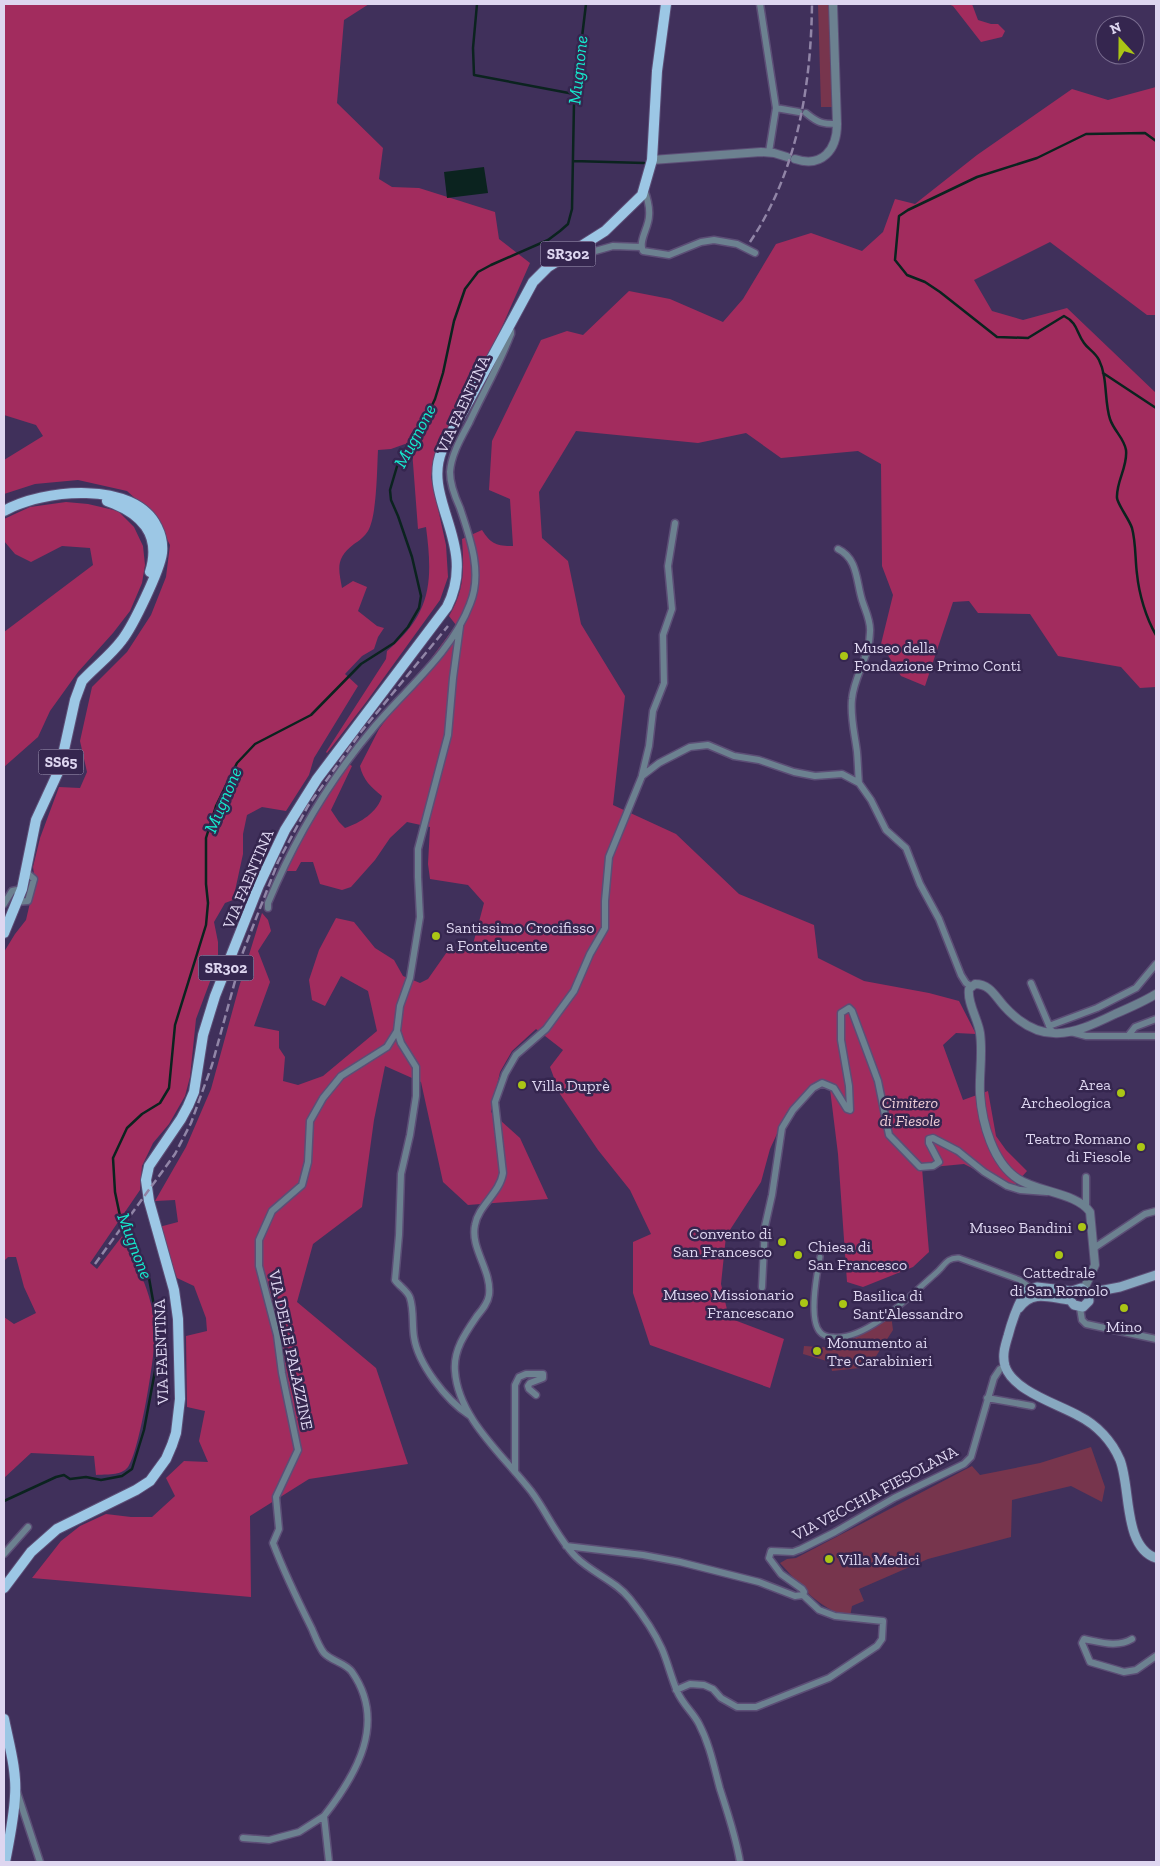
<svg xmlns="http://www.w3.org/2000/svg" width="1160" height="1866" font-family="'Zilla Slab',serif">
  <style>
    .green { fill: #77354d }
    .forest { fill: #a22c5e }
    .water { fill: #0b231f }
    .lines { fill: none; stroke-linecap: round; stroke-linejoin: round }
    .stream { stroke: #0b231f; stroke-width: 2.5 }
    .pedestrian-casing { stroke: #5c4e76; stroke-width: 8 }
    .minor-casing { stroke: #5c4e76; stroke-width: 9 }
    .tertiary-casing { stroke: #5c4e76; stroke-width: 10 }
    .secondary-casing { stroke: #5c4e76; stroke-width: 11 }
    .primary-casing { stroke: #5c4e76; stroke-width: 12 }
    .pedestrian { stroke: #6c8190; stroke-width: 5 }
    .minor { stroke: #6c8190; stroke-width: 6 }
    .tertiary { stroke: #6c8190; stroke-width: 8 }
    .secondary { stroke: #87a8c0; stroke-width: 9 }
    .primary { stroke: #9cc7e5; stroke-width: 10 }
    .rail { stroke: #9185a7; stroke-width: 2.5; stroke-dasharray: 8 4; stroke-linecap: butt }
    .poi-dot { fill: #abc615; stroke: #35264f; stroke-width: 2 }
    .labels { text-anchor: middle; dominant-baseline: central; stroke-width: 5; stroke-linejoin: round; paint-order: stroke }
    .shield { fill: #35264f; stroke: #aba1c0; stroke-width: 1 }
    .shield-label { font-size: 15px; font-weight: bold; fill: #ded6f0 }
    .street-label { font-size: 16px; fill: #ded6f0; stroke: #35264f }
    .poi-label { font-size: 16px; fill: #ded6f0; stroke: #35264f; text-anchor: start }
    .park-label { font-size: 16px; font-style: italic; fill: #efced7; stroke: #35264f }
    .water-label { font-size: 18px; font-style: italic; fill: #15ebce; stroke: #35264f }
  </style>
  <rect width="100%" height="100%" fill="#40305b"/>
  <!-- green -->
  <path class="green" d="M818,4h11l3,103h-11z
    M891,1315l2,15 -24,37 -37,4 -2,-9 -27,-8 1,-8 30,2 50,-26z
    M1091,1447l14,40 -3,15 -31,-16 -59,14 -1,37 -83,22 -69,30 5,12 -12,5 -2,11c-33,-9 -48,-30 -70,-54l7,-4 9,-1 176,-92 8,9 60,-12z"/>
  <!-- forest -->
  <path class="forest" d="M4,4h365l-25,16 -7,83 46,45 -4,31 13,8 27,1 76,24 4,27 31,24 -29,66 -63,122 -7,26 15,68 2,32 -8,23 -73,101 -40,52 -1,-1 60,-93 1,-8c45,-38 46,-70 39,-124l-8,2 -6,-79 -7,-6 -14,5 -13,1c-1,19 -1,66 -10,81 -3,5 -9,10 -14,13 -18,14 -16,23 -12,44l11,-7 14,6 -9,24 19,15 7,2 -6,9 -4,12 -12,7 -17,18 13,12 -44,72 -5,17 -23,36 -24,-4 -15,8 -4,19v20l-10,46 -8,3 -11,19 4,20v18l-22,59 -6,58 -5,19 -16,28 -16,19 -11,23 -2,24 -50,73 7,6 26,-34c14,30 28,57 32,90 2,21 -15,126 -27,142 -7,9 -22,7 -32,8l-2,-19 -63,-3 -27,25v-161l10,7 22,-11 -12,-26 -8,-30h-8l-4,4v-309l11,-18 11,-14 9,-39 -2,-14 7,-29 19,-51 21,1 7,-16 -7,-31 12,-54 35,-35 24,-37 15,-38 4,-32 -14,-28 -29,-26 -49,-11 -43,4 -31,10v-34l39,-24 -7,-11 -32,-10z
    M933,4h39l6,16 13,4h7l7,7 -3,6 -21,5 -28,-36 -5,-2 -14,1z
    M1156,87v228h-9l-97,-73 -76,38 18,31 31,9 44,-12 89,85v294l-16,1 -19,-21 -63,-11 -28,-42 -52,-1 -9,-12 -16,1 -28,84 -24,-10 -20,-32 12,-49 -11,-29 -1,-102 -23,-13 -77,7 -35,-25 -48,10 -122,-12 -37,61 3,46 26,23 13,63 44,72 -12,109 63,29 63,60 75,31 4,33 46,23 65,12 30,8 17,33 -20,-1 -13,12 20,55 25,-9 8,45 10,14 21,21 -15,17 -48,-24 -42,4 7,84 -16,15 -50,20 -16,-5 -9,-128 -9,-73 -15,2 -27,29 -17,37 -9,33 -35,54 -5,48 8,34 55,21 -14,49 -120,-43 -17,-52v-51l18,-8 -21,-44 -32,-40 -38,-56 -10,-27 13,-17 -27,-21 -24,22 -12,21 -9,40 29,26 28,61 -80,6 -25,-23 -22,-100 -36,-16 -11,54 -12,87 -49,37 -16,58 79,66 32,96 -99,15 -59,37 1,81 -219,-19 29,-37 19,-15 26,-12 25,3h21l23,-21 -9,-18 18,-17 24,1 -9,-21 6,-30 -18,-4 -1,-71 21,-5 -1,-13 -12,-32 -17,-8 -18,-51 19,-5 -3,-22 -20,1 31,-54 25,-58 28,-102 23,-74 6,7 3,11 -13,20 12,31 -16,44 25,5v17l6,9 -2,24 15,4 25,-9 54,-45 -9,-40 -27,-15 -16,30 -13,-6 -3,-20 10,-30 17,-32 18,4 21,26 19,12 9,16 17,7 8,-4 21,-30 23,-1 12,-45 -16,-18 -38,-6 -2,-15 2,-37 -23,-5 -17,16 -15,22 -24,27 -9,3 -22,-6 -7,-22h-12l-5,9h-10l20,-42 41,-66 5,3 -21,44 8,12 6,6c15,-5 33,-16 37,-32 -11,-9 -19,-16 -22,-30l19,-37 77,-104 -7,-9c16,-26 15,-48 13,-77l20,-9c9,14 14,16 31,16l-3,-47 -21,-9 3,-49 49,-101 26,-9 16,4 46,-44 41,8 53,23 20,-23 33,-55 35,-11 51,18 21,-19 12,-33 20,5 62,-49 95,-66 36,11z
    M66,502l22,2 30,7 16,16 9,19 2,19 -3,18 -12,28 -17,22 -35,39 -28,39 -12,26 -34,30v-135l89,-67 -3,-17 -28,-2 -31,16 -16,-8 -11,-13v-22l26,-12z"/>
  <!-- water -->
  <path class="water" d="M484,167l4,26 -41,5 -3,-26z"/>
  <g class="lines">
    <!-- stream -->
    <path class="stream" d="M477,4l-4,44 1,27 100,19
      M1156,141l-11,-8 -59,1 -49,24 -60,19 -69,33 -9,6 -4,44 12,15 18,7 15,10 57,45 31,1 36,-22c14,7 12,16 20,27 4,6 11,9 15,17 9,18 5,41 11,59 4,12 14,19 16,31 2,17 -10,31 -9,48 1,7 12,21 15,30 4,15 3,31 5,46 2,20 9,44 19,61
      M573,161l71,2
      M1103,373l53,35
      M4,1501l52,-24 8,-2 6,4 16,-2 15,3 21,-4 10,-7 12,-39 11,-59 4,-37 -10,-56 -29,-62 -5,-24 -2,-34 14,-30 15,-14 18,-11 9,-15 6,-63 31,-100 2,-22 -2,-19v-46l10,-32 21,-43 18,-19 56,-29 50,-51 33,-21 14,-16 11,-19 2,-12 -9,-39 -14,-41 -7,-16 -1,-10 8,-27 17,-21 20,-43 8,-26 11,-52 11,-32 13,-17 13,-7 57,-25 12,-9 8,-7 4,-15 2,-106 12,-99"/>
    <!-- pedestrian casing -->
    <g class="pedestrian-casing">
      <path id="pedestrian" d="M820,1257c-3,16 -12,62 0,75 3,4 8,5 13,5 33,4 78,-42 102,-63 9,-7 11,-17 24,-16l61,22 11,8"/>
    </g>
    <!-- minor casing -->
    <g class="minor-casing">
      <path id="minor" d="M760,4l16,104 -7,44
        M776,108l23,4
        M806,113c12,10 16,11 31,11
        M644,189c3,8 6,18 5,27 0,11 -11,25 -6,35l26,4 32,-13 13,-2 23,4 18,9
        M571,253h17l25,-7 28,1
        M838,549c21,10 18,35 25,54 3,9 8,19 7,29 0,24 -16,44 -18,67 -2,18 3,36 5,53 1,11 1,21 2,31
        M460,626l-7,52 -5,57 -30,114v28l2,40 -10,61 -10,28 -3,25 4,12 15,24v29l-6,39 -9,39 -2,61 -4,45c4,6 13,11 15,18 4,12 2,27 4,39 4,27 32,63 55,78
        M642,775l7,-29 4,-35 11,-28 -1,-48 9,-26 -4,-43 7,-43
        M17,902l11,-1 6,-22 -8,-7
        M4,904l8,-13 10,-2
        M268,908v-5c27,-65 62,-124 107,-177 33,-39 77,-74 95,-122 13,-31 0,-66 -10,-96 -5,-11 -10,-23 -10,-36 1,-17 11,-34 19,-49 14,-30 30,-58 42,-89v-3l-4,-3
        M1031,983l20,47
        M1049,1026l48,-18 39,-20 20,-24
        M1071,1032l15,4h70
        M1128,1036l7,-9 21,-8
        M1086,1206v-29
        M1094,1248l51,-34 11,-3
        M762,1287l3,-61 7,-31 10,-67 11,-18 20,-22 9,-5 12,5 13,21 3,1 -1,-24 -8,-46v-27l8,-5 3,3 26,70 11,54 31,32 13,-1 6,-4 -10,-19v-4l4,-1 25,13 26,21 23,14 13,4 27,2
        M1080,1308l2,12 4,4 70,15
        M987,1398l45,8
        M515,1472v-87l4,-8 7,-3h17v4l-13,5 -2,3 1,3 7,6
        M566,1546l77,9 37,7 79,20 36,14 8,-1
        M4,1554l24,-27
        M803,1595l1,-3 -2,-3 -21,-15 -12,-16 2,-7 22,1 8,-3 34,-17 59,-34 70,-34 7,-7 23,-79 6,-9 6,-2
        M1132,1639c-15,9 -32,3 -48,0l-2,4 8,19 34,10 12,-2 20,-14
        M676,1690l14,-6 14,1 9,4 8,9 16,9h19l73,-29 48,-32 5,-7 1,-18 -48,-5 -16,-6 -16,-15
        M17,1792l23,70
        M243,1838l26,2 30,-8 25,-16
        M329,1862l-5,-46c33,-42 63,-94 28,-144 -6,-9 -21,-11 -28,-19 -5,-6 -9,-17 -12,-24 -14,-28 -28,-57 -39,-86l6,-14 -3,-32 22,-47 -16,-77 -5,-38 -18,-69v-26l13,-29 30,-26 6,-23 2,-41 13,-23 18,-22 46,-29 10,-16
        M740,1862c-4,-25 -12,-48 -20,-73 -6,-22 -10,-44 -21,-65 -6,-12 -16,-19 -22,-33 -6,-14 -9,-28 -15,-42 -8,-18 -20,-35 -32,-50 -14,-18 -38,-26 -54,-42 -19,-19 -29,-45 -45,-66 -27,-35 -73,-73 -76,-120 -2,-21 11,-39 22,-55 5,-6 11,-13 12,-21 3,-25 -19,-46 -14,-70 3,-19 25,-32 28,-52l-8,-71 10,-28 11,-19 30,-26 28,-38 16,-37 15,-26v-27l4,-44 33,-81 17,-13 31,-16 18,-2 26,11 25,4 35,12 21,4 27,-2 17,9 12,17 15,30 20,18 14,36 19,35 22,56 5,8 5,3"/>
    </g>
    <!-- tertiary casing -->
    <g class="tertiary-casing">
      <path id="tertiary" d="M795,159c27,9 42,-9 42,-35l-4,-120
        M652,160l109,-8 13,1 13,4
        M1084,1289l11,-24 -5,-53c-13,-19 -52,-20 -72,-33 -25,-16 -36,-56 -38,-85 -1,-20 3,-40 0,-61 -2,-14 -13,-30 -11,-44l6,-5c15,0 20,12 29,22 37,41 68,29 111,8 14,-6 28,-12 41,-20"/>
    </g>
    <!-- secondary casing -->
    <g class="secondary-casing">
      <path id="secondary" d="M1088,1293l32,-6 36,-12
        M1019,1308c14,-19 31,-10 51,-8l4,5 9,2 6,-6 -1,-8 -7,-5 -9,3 -35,-4 -11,4c-8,13 -14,30 -18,45 -3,10 -6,19 -3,30 8,25 53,38 74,50 18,9 33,25 41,44 11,28 3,87 36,98"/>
    </g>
    <!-- primary casing -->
    <g class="primary-casing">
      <path id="primary" d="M107,501c34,12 55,33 43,71
        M4,511c38,-22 131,-31 153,16 4,8 6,17 5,26 -2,17 -29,73 -40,87 -11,15 -27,27 -40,41l-7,19 -15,68 -24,52 -14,69 -18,44
        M4,1588l27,-36 26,-23 79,-39 14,-9 16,-22 6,-14 4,-12 4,-34 -2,-80 -4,-29 -25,-89 -3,-21 3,-14 32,-47 7,-13 6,-14 9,-57 12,-39 44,-111 26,-55 32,-51 130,-172c32,-63 -26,-107 -5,-157l91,-168 15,-15 57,-36 37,-36 10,-35 5,-89 9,-67
        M4,1719c5,25 13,52 11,77 -1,22 -6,45 -10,66"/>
    </g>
    <!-- pedestrian -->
    <use href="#pedestrian" class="pedestrian"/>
    <!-- minor -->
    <use href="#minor" class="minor"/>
    <!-- tertiary -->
    <use href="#tertiary" class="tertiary"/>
    <!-- secondary -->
    <use href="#secondary" class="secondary"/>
    <!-- primary -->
    <use href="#primary" class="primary"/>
    <!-- rail -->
    <path class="rail" d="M750,242c47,-70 61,-155 62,-238
      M95,1264l80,-110 16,-31 21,-58 31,-113 35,-90 30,-56 53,-74 87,-106"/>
  </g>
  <!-- markers -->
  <g class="poi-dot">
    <circle cx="844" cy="656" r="5"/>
    <circle cx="436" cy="936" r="5"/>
    <circle cx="522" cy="1085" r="5"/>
    <circle cx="1121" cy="1093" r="5"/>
    <circle cx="1141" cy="1147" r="5"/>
    <circle cx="1082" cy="1227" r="5"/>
    <circle cx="782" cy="1242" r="5"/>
    <circle cx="798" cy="1255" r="5"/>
    <circle cx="1059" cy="1255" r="5"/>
    <circle cx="804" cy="1303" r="5"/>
    <circle cx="843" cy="1304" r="5"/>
    <circle cx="1124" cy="1308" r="5"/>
    <circle cx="817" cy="1351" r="5"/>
    <circle cx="829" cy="1559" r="5"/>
  </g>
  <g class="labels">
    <!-- shield labels -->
    <g class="shield">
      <rect x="540.5" y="241.5" width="55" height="25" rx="4"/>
      <rect x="38.5" y="749.5" width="45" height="25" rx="4"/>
      <rect x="198.5" y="955.5" width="55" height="25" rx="4"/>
    </g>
    <g class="shield-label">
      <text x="568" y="254">SR302</text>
      <text x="61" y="762">SS65</text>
      <text x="226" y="968">SR302</text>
    </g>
    <!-- street labels -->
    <g class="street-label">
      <text transform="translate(463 404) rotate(-65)">VIA FAENTINA</text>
      <text transform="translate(248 879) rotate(-67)">VIA FAENTINA</text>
      <text transform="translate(291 1350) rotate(78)">VIA DELLE PALAZZINE</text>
      <text transform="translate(161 1352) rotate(-92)">VIA FAENTINA</text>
      <text transform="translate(875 1493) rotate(-28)">VIA VECCHIA FIESOLANA</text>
    </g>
    <!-- poi labels -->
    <g class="poi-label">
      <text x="854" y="647">Museo della<tspan x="854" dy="18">Fondazione Primo Conti</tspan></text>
      <text x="446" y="927">Santissimo Crocifisso<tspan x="446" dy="18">a Fontelucente</tspan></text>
      <text x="1111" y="1084" text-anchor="end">Area<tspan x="1111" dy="18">Archeologica</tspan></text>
      <text x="532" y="1085">Villa Duprè</text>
      <text x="1131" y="1138" text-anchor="end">Teatro Romano<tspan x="1131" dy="18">di Fiesole</tspan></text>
      <text x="1072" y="1227" text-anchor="end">Museo Bandini</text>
      <text x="772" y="1233" text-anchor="end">Convento di<tspan x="772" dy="18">San Francesco</tspan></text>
      <text x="808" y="1246">Chiesa di<tspan x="808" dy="18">San Francesco</tspan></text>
      <text x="1059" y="1272" text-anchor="middle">Cattedrale<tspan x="1059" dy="18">di San Romolo</tspan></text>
      <text x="794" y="1294" text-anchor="end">Museo Missionario<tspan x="794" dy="18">Francescano</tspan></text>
      <text x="853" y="1295">Basilica di<tspan x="853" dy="18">Sant'Alessandro</tspan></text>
      <text x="1124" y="1326" text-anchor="middle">Mino</text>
      <text x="827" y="1342">Monumento ai<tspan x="827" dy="18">Tre Carabinieri</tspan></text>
      <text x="839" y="1559">Villa Medici</text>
    </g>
    <!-- park labels -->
    <g class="park-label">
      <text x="910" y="1102">Cimitero<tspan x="910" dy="18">di Fiesole</tspan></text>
    </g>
    <!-- water labels -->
    <g class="water-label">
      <text transform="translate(578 70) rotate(-84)">Mugnone</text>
      <text transform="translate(415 436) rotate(-62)">Mugnone</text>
      <text transform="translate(223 800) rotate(-67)">Mugnone</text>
      <text transform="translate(135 1246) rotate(69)">Mugnone</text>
    </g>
  </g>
  <!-- border -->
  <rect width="1160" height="1866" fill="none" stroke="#ded6f0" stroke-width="10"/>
  <!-- north arrow -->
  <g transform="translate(1120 40) rotate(339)"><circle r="24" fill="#35264f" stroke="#796c8f"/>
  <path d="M0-4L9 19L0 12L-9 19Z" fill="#abc615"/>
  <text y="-8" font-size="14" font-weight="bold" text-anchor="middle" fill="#ded6f0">N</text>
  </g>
</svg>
